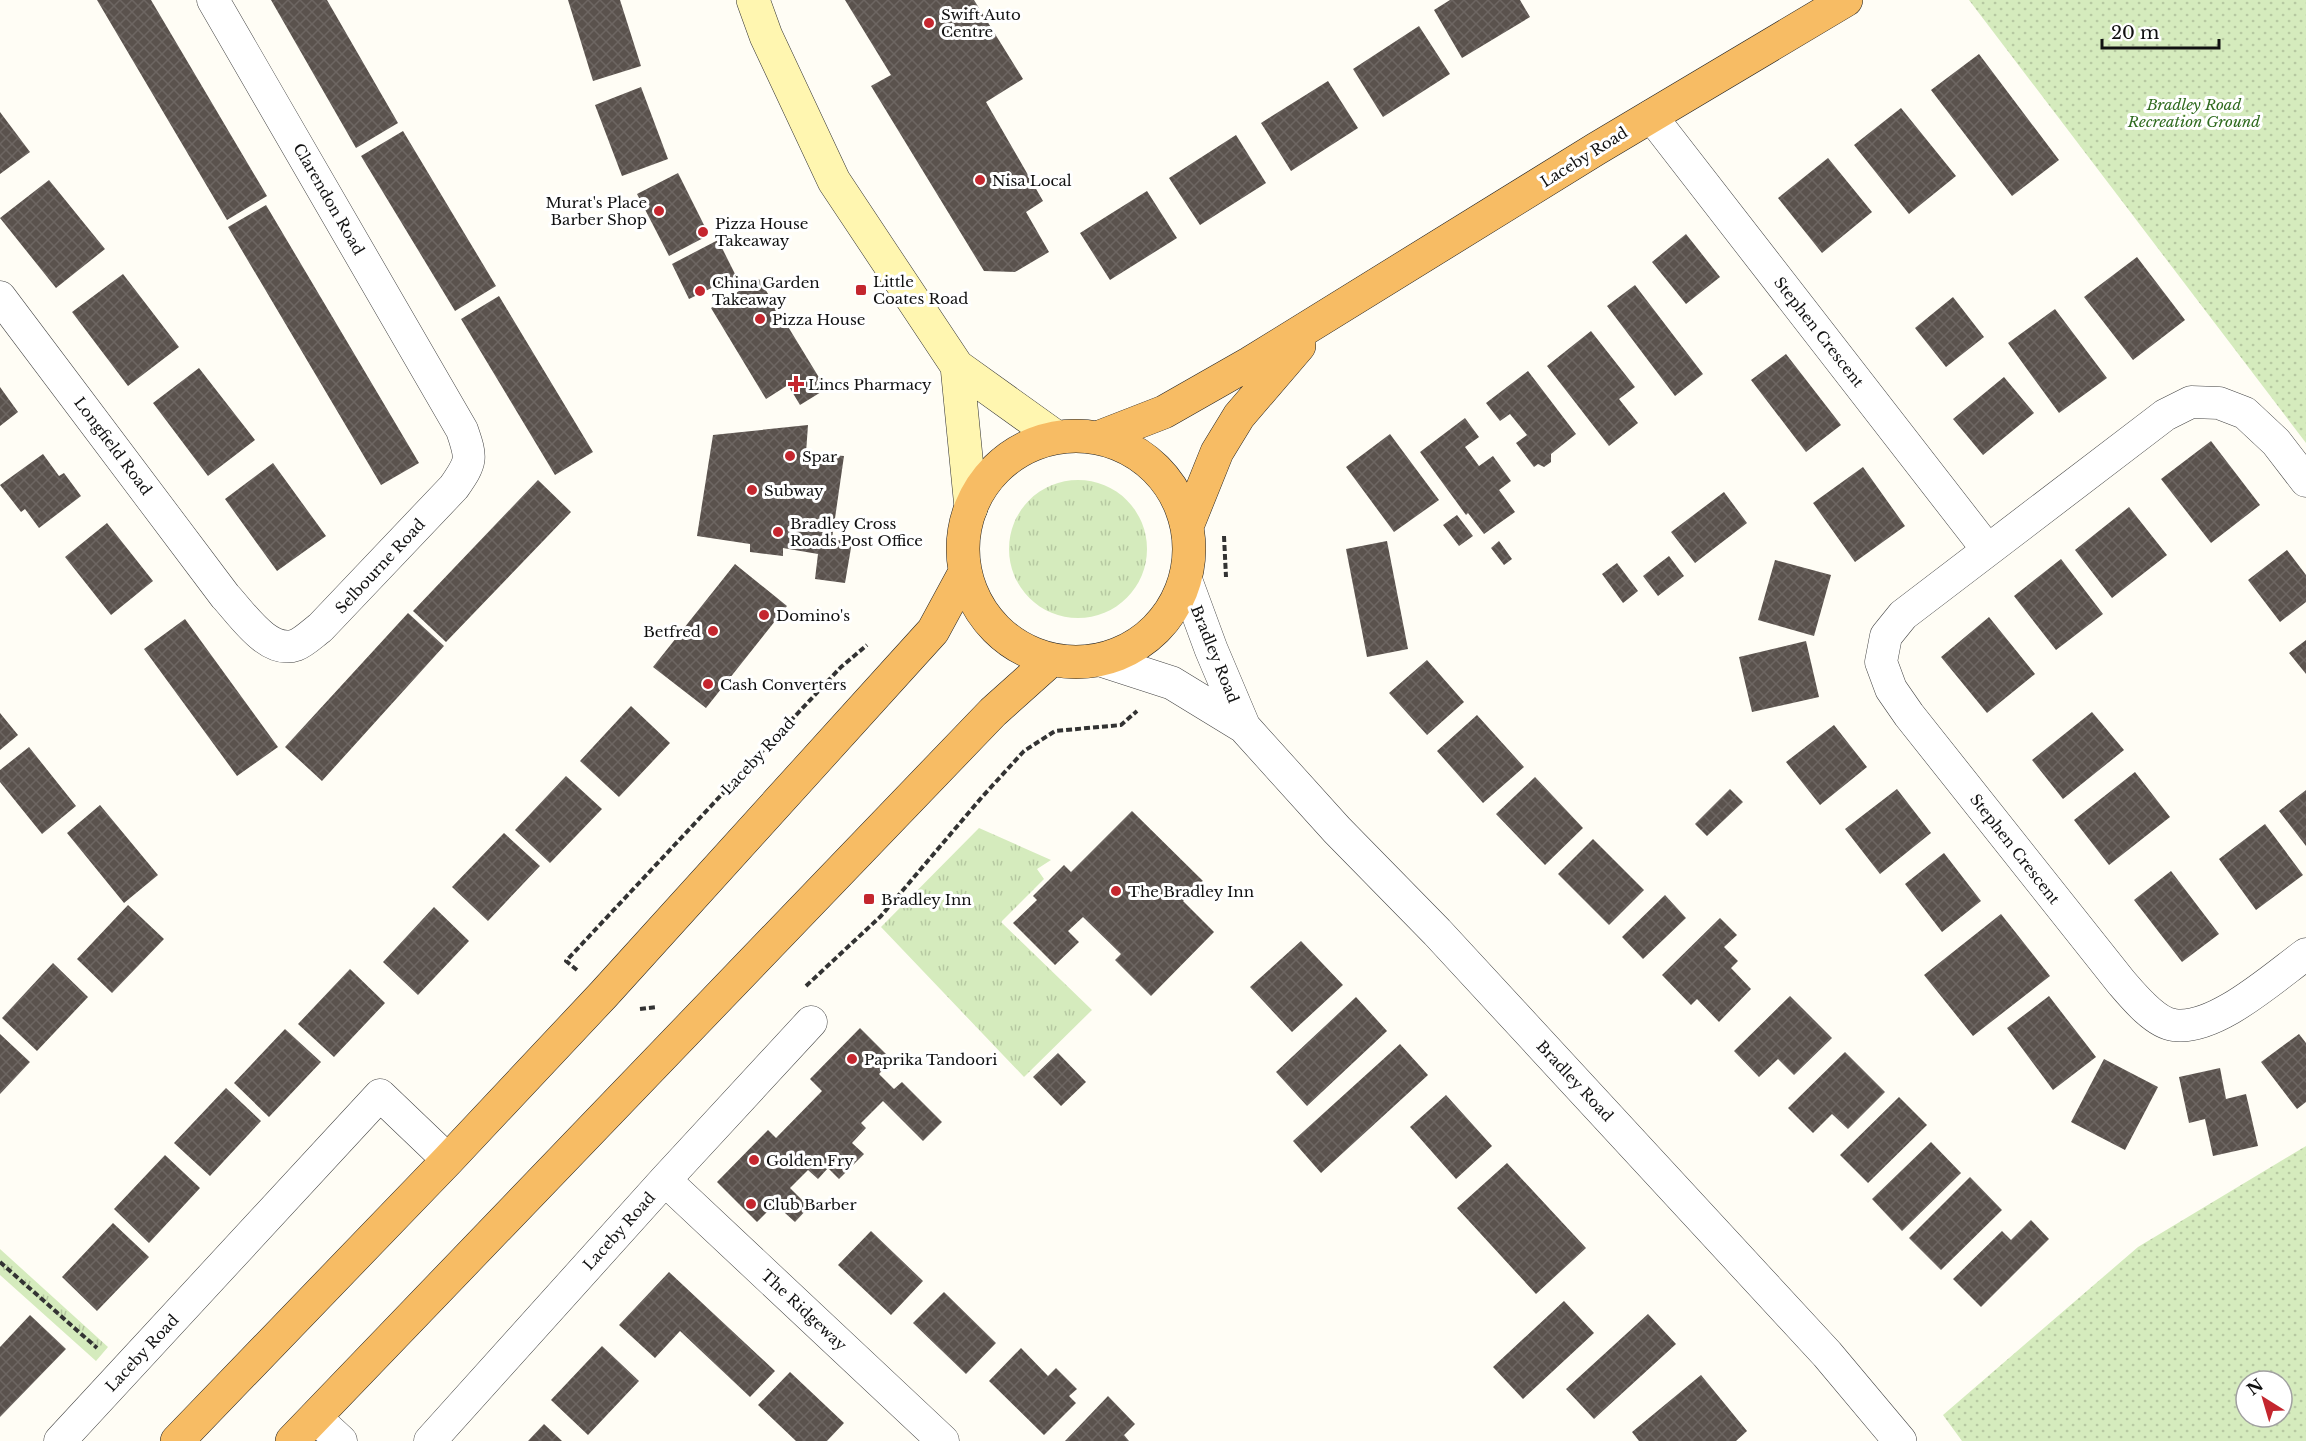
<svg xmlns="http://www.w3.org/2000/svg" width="2306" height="1441" font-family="'Libre Baskerville',serif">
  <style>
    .grass { fill: url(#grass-tufts) }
    .park { fill: url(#park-dots); fill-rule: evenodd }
    .building { fill: url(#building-cross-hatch) }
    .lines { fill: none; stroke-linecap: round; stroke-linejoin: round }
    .minor-casing { stroke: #444; stroke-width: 33 }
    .tertiary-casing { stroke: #444; stroke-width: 34 }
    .secondary-casing { stroke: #333; stroke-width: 34 }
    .trunk-casing { stroke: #222; stroke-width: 34 }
    .path { stroke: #333; stroke-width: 4; stroke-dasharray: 6 3; stroke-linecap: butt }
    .minor { stroke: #fff; stroke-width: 32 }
    .tertiary { stroke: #fff; stroke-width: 33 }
    .secondary { stroke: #fff6b0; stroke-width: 33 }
    .trunk { stroke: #f7bc64; stroke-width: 33 }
    .poi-dot { fill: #c4262e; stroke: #fff; stroke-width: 2 }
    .labels { text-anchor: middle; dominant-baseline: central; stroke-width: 6; stroke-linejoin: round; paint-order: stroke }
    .poi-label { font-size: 15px; fill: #111; stroke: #fff; text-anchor: start }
    .park-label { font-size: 15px; font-style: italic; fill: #2f6b1f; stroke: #fff }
    .street-label { font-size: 15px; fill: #111; stroke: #fff }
  </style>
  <defs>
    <pattern id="grass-tufts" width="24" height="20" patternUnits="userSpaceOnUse" patternTransform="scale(1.5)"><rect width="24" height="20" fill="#d5ebbd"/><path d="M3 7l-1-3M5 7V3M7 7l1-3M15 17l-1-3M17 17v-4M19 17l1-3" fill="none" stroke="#b6c8a1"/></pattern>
    <pattern id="park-dots" width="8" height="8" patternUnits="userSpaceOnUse" patternTransform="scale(1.5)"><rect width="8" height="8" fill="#d5ebbd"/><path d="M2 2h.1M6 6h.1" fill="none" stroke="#b6c8a1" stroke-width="1.8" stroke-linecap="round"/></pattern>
    <pattern id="building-cross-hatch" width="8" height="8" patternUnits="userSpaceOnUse" patternTransform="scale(1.5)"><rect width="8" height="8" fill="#5a524d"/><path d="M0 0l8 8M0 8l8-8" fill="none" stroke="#6d6662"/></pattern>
  </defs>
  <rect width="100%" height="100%" fill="#fffdf5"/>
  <!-- grass -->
  <path class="grass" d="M1009 549a69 69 0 1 1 138 0a69 69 0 1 1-138 0Z
    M979,828l72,32 -14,9 7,10 -43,43 91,88 -68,67 -143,-150z
    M0,1249l108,98 -12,14 -96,-86z"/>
  <!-- park -->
  <path class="park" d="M1969,0h337v443z
    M2306,1146v295h-344l-19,-26 195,-168zM2246,1381h36v36h-36z"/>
  <!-- building -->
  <path class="building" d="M97,0h54l116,196 -40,24z
    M271,0h56l71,123 -42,25z
    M568,0h52l21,66 -48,15z
    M845,0h129l49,79 -37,23 57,99 -17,11 23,40 -34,20 -31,-1 -113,-185 20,-11z
    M1450,0h70l10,17 -68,41 -28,-48z
    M1419,26l31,48 -67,43 -30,-48z
    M1979,54l80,106 -47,36 -81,-106z
    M1328,81l30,47 -67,43 -30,-48z
    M641,87l27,72 -46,17 -27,-71z
    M1901,108l55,68 -47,38 -55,-69z
    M0,112l30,40 -30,22z
    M403,131l93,155 -41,25 -94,-155z
    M1236,135l30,48 -66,42 -31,-47z
    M1828,158l44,54 -50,41 -44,-55z
    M678,173l31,62 -40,21 -32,-62z
    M49,180l56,69 -49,39 -56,-70z
    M1147,191l30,47 -67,42 -30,-47z
    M266,205l153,258 -38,22 -153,-258z
    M1686,234l34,43 -34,27 -34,-42z
    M718,240l18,36 -47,23 -17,-35z
    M2137,257l48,63 -52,40 -49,-63z
    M123,274l56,73 -51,39 -56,-74z
    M759,279l67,110 -26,16 -12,-20 -22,14 -55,-91z
    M1635,285l68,89 -28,22 -68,-90z
    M499,296l94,156 -38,23 -94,-156z
    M1953,297l31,40 -38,30 -31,-39z
    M2055,309l52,69 -48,35 -51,-70z
    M1591,331l44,56 -16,12 19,24 -29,23 -62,-80z
    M1786,354l55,71 -35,27 -55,-72z
    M199,368l56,72 -47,36 -55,-73z
    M1528,371l48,63 -25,20v8l-7,5 -6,-3 -4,3 -18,-24 11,-8 -17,-21 -10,7 -14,-18z
    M2004,377l30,36 -51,42 -30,-36z
    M0,387l18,25 -18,14z
    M1465,418l14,19 -14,10 14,19 14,-10 18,25 -12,9 16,22 -31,22 -16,-21 -2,2 -46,-63z
    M808,425l-2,28 38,3 -12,83 20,3 -7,41 -30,-4 3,-25 -35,-6v8l-33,-4v-8l-53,-8 16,-101z
    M1390,434l49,66 -45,32 -48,-65z
    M2211,441l49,64 -49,38 -50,-64z
    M43,454l16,22 5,-3 17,23 -42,32 -14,-19 -4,3 -21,-27z
    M273,463l53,73 -49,35 -52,-72z
    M1863,467l42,59 -50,36 -42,-59z
    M538,480l33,32 -125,130 -33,-31z
    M1724,492l23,31 -52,40 -24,-31z
    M2129,507l38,48 -55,43 -37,-48z
    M1457,515l16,21 -14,10 -16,-21z
    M107,523l46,58 -42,34 -46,-58z
    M1387,541l21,108 -41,8 -21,-108z
    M1499,541l13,18 -8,6 -13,-17z
    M2287,550l19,25v27l-26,20 -32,-42z
    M1669,556l15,20 -26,20 -15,-20z
    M2061,559l42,55 -47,36 -42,-54z
    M1775,560l56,15 -17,61 -56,-16z
    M1617,563l21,28 -15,12 -21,-29z
    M735,564l52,42 -81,102 -53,-41z
    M408,613l36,33 -122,135 -37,-34z
    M1989,617l46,57 -48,39 -46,-56z
    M185,619l93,128 -41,29 -93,-127z
    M2306,640v34l-17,-21z
    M1806,641l13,56 -67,15 -13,-55z
    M1427,660l37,42 -37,33 -38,-42z
    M631,706l39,37 -51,54 -39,-36z
    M2092,712l32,38 -61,49 -31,-39z
    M0,713l18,22 -18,15z
    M1477,715l47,52 -41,36 -46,-52z
    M1834,725l33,42 -47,38 -34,-43z
    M29,747l47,59 -34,28 -42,-52v-12z
    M2135,772l35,45 -61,48 -35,-45z
    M566,776l36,33 -52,54 -35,-33z
    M1535,777l48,51 -38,37 -49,-51z
    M1730,789l13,13 -36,34 -12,-12z
    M1897,789l34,44 -51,41 -35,-45z
    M2306,790v56l-27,-35z
    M100,805l58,70 -34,28 -57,-70z
    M1132,811l71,70 -20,20 31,31 -63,64 -36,-36 6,-6 -38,-37 -15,14 11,11 -24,23 -42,-42 24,-23 -4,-4 31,-31 7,7z
    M2265,824l38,51 -47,35 -37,-51z
    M504,833l36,33 -52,55 -36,-34z
    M1593,839l51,51 -35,35 -51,-51z
    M1944,853l37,48 -39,31 -37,-48z
    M2171,871l48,63 -37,28 -48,-62z
    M1665,895l21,23 -43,41 -21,-22z
    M128,905l36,34 -52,54 -35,-34z
    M434,907l35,34 -51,54 -35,-33z
    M2001,914l49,62 -77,60 -49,-61z
    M1720,918l17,17 -13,12 14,14 -7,7 20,21 -32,33 -22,-23 -6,6 -29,-30z
    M1301,941l42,44 -51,47 -42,-45z
    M53,963l35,34 -51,54 -35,-33z
    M350,969l35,34 -51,54 -36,-33z
    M1790,996l42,42 -38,37 -16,-16 -19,18 -25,-26z
    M2049,996l47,61 -43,33 -46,-62z
    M1356,997l31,34 -80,75 -31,-34z
    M860,1028l32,32 -13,14 15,15 8,-7 40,40 -19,19 -40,-40 -22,22 5,5 -14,15 12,11 -25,25 -11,-11 -10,11 -10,-9 -18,18 19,19 -14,15 -20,-18 -18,18 -40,-40 51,-52 8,8 46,-47 -12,-12z
    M285,1029l36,33 -52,55 -35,-34z
    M0,1034l30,28 -30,32z
    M2299,1034l7,9v59l-9,7 -36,-47z
    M1400,1044l28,31 -107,98 -28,-32z
    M1845,1052l40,40 -37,37 -16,-15 -19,19 -25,-25z
    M1058,1053l28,29 -25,24 -28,-29z
    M2104,1059l54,28 -33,63 -54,-28z
    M2220,1068l6,31 20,-5 12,52 -45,10 -8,-37 -16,4 -10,-46z
    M226,1088l35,33 -51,55 -36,-33z
    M1446,1095l46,51 -36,33 -46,-52z
    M1899,1097l28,28 -59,58 -28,-28z
    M1931,1142l30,31 -59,58 -30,-32z
    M165,1155l35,33 -51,55 -35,-34z
    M1507,1163l79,85 -50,46 -79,-86z
    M1970,1177l32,33 -61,60 -32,-32z
    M2031,1220l18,19 -68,68 -28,-28 49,-48 9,9z
    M113,1223l36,34 -52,54 -35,-34z
    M871,1231l52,50 -32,34 -53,-50z
    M669,1272l106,99 -25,26 -70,-66 -25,27 -36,-33z
    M944,1292l52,51 -30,31 -53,-51z
    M1564,1301l30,32 -71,66 -30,-32z
    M1648,1314l28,30 -82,75 -28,-30z
    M30,1315l36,34 -66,68v-70z
    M602,1346l37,35 -51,54 -37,-35z
    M1021,1348l27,28 8,-8 21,21 -8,7 7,7 -32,32 -55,-54z
    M790,1372l54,51 -17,18h-31l-38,-36z
    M1701,1375l46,56 -11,10h-97l-7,-9z
    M1108,1396l27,28 -11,11 5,6h-64z
    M544,1424l18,17h-34z"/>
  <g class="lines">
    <!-- minor casing -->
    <g class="minor-casing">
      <path id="minor" d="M1651,116l336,433
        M0,297l225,299c17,18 43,59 71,49 8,-3 17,-12 24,-17l134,-141c18,-26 18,-28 8,-57l-249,-430
        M2306,481l-30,-39 -31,-29 -26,-10 -28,-1 -26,13 -262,200 -17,21 -5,26 10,27 18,26 212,267c12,14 34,41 53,43 41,6 99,-47 132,-71
        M665,1180l278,261
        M315,1417l26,24
        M60,1441l320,-346 68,65
        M430,1441l235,-261 146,-158"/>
    </g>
    <!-- tertiary casing -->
    <g class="tertiary-casing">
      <path id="tertiary" d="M1186,581l25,68 33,78
        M1101,660l71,23 72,44 93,103 100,102 390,422 73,87"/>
    </g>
    <!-- secondary casing -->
    <g class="secondary-casing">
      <path id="secondary" d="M753,0l13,36 68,145 123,185 99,71
        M957,366l14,142"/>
    </g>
    <!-- trunk casing -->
    <g class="trunk-casing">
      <path id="trunk" d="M963 549a113 113 0 1 1 226 0a113 113 0 1 1-226 0Z
        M1097,438l67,-26 86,-49 346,-214 250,-149
        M1188,524l29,-72 22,-36 60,-70
        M177,1441l271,-281 156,-166 329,-363 32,-59
        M292,1441l701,-729 58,-52"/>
    </g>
    <!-- path -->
    <path class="path" d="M1224,536l2,41
      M577,970l-11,-9 275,-294 26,-22
      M806,986l75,-70 101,-119 42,-46 31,-20 66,-6 16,-14
      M640,1009l17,-2
      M0,1262l97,86"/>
    <!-- minor -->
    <use href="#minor" class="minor"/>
    <!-- tertiary -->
    <use href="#tertiary" class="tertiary"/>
    <!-- secondary -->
    <use href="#secondary" class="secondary"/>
    <!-- trunk -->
    <use href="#trunk" class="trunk"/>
  </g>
  <!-- markers -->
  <g class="poi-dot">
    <circle cx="929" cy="23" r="6"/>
    <circle cx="980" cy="180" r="6"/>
    <circle cx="659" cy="211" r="6"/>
    <circle cx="703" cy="232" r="6"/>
    <rect x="855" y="284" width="12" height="12" rx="3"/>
    <circle cx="700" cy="291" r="6"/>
    <circle cx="760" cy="319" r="6"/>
    <path d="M793 375h6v6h6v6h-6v6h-6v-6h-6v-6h6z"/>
    <circle cx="790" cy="456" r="6"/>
    <circle cx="752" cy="490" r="6"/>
    <circle cx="778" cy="532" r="6"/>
    <circle cx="764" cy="615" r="6"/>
    <circle cx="713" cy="631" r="6"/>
    <circle cx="708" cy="684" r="6"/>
    <circle cx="1116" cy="891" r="6"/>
    <rect x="863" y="893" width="12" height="12" rx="3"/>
    <circle cx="852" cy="1059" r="6"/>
    <circle cx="754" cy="1160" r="6"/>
    <circle cx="751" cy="1204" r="6"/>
  </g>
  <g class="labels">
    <!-- poi labels -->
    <g class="poi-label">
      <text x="941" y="14">Swift Auto<tspan x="941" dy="17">Centre</tspan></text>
      <text x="992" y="180">Nisa Local</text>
      <text x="647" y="202" text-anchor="end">Murat's Place<tspan x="647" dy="17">Barber Shop</tspan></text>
      <text x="715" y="223">Pizza House<tspan x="715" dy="17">Takeaway</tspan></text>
      <text x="873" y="281">Little<tspan x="873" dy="17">Coates Road</tspan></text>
      <text x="712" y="282">China Garden<tspan x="712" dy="17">Takeaway</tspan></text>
      <text x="772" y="319">Pizza House</text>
      <text x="808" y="384">Lincs Pharmacy</text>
      <text x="802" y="456">Spar</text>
      <text x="764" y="490">Subway</text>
      <text x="790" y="523">Bradley Cross<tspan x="790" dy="17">Roads Post Office</tspan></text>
      <text x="776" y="615">Domino's</text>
      <text x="701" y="631" text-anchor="end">Betfred</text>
      <text x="720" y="684">Cash Converters</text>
      <text x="1128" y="891">The Bradley Inn</text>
      <text x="881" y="899">Bradley Inn</text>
      <text x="864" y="1059">Paprika Tandoori</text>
      <text x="766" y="1160">Golden Fry</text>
      <text x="763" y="1204">Club Barber</text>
    </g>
    <!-- park labels -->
    <g class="park-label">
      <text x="2194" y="104">Bradley Road<tspan x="2194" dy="17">Recreation Ground</tspan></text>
    </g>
    <!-- street labels -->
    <g class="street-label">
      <text transform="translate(1584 157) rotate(-32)">Laceby Road</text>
      <text transform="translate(329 199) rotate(60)">Clarendon Road</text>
      <text transform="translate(1819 332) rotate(52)">Stephen Crescent</text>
      <text transform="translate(113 446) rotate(53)">Longfield Road</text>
      <text transform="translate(380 566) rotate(-47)">Selbourne Road</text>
      <text transform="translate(1215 654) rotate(68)">Bradley Road</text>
      <text transform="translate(758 756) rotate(-47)">Laceby Road</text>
      <text transform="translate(2015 849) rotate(52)">Stephen Crescent</text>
      <text transform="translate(1575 1081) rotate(47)">Bradley Road</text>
      <text transform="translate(619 1231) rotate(-48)">Laceby Road</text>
      <text transform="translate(804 1310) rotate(43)">The Ridgeway</text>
      <text transform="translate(142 1353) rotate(-47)">Laceby Road</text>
    </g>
  </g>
  <!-- north arrow -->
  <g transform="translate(2264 1399) rotate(323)"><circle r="28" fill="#ffffff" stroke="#a0a0a0" stroke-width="1.5"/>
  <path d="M0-4.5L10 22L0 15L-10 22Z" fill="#c4262e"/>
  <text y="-9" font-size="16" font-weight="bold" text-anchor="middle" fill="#111111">N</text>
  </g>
  <!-- scale -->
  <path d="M2102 39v9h117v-9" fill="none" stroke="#111111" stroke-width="3"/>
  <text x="2111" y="39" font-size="18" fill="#111111" stroke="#ffffff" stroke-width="4.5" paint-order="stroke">20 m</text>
</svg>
